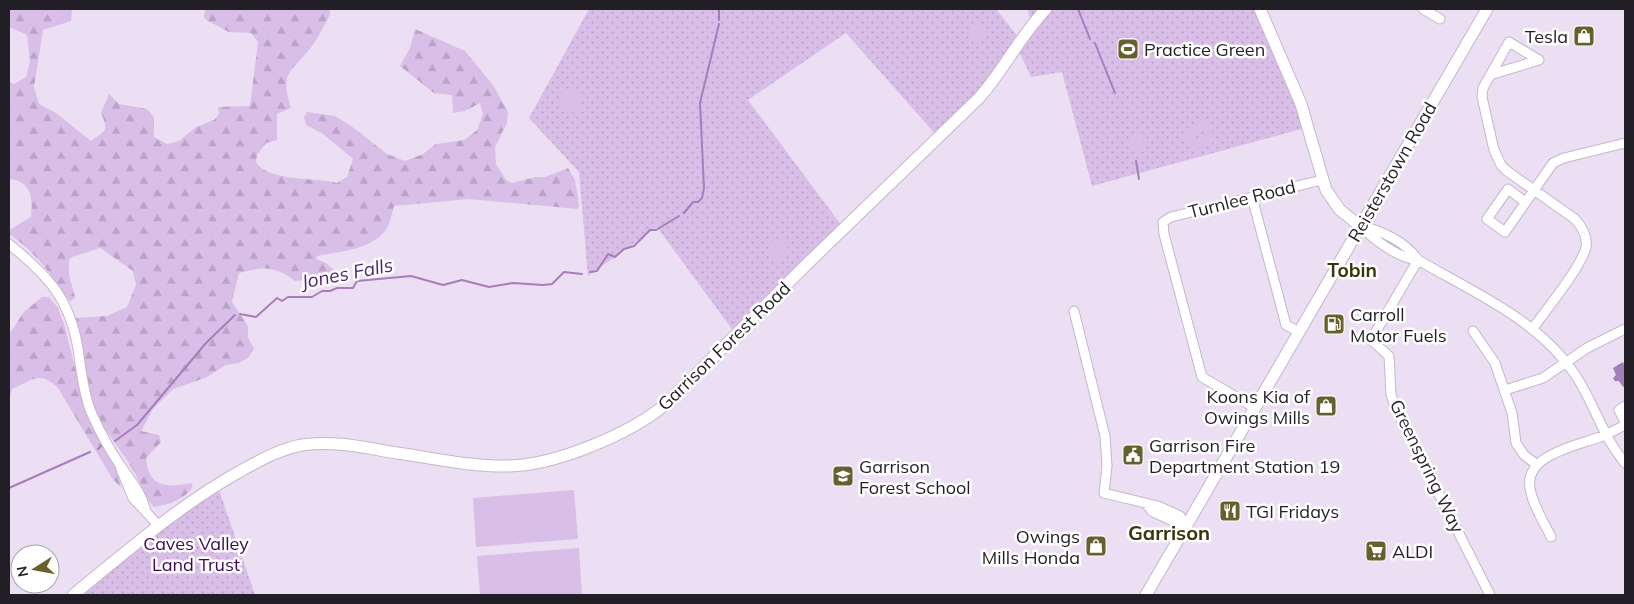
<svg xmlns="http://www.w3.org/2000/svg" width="1634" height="604" font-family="Mulish,sans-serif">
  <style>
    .grass { fill: url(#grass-dots) }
    .forest { fill: url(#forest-firs) }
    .garden { fill: #d9bee8 }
    .water { fill: url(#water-ripples) }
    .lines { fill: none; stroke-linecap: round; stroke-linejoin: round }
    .stream { stroke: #a67ebb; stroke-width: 2 }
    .minor-casing { stroke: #c4b7cb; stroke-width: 11 }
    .major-casing { stroke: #c4b7cb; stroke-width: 13 }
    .minor { stroke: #fff; stroke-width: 9 }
    .major { stroke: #fff; stroke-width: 11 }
    .labels { text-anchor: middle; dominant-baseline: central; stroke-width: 5; stroke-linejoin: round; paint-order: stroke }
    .poi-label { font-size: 18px; fill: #221e25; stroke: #fff; text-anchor: start }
    .street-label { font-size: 18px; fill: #221e25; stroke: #fff }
    .park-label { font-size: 18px; fill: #3e0754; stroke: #fff }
    .neighbourhood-label { font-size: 19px; font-weight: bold; fill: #39350a; stroke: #fff }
    .water-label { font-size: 19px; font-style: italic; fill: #54226c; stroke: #fff }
    .quarter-label { font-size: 20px; font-weight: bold; fill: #39350a; stroke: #fff }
  </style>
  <defs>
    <pattern id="grass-dots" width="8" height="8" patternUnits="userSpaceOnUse" patternTransform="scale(1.25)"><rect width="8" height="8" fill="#d9bee8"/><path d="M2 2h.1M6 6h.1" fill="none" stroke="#baa3c7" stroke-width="1.8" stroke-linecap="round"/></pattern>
    <pattern id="forest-firs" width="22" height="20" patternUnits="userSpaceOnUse" patternTransform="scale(1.25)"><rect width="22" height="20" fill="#d9bee8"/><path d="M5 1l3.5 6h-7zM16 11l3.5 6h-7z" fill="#baa3c7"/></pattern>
    <pattern id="water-ripples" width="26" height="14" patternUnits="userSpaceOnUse" patternTransform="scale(1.25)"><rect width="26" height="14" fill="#a67ebb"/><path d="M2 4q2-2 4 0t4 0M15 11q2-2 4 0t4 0" fill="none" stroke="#876798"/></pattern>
  </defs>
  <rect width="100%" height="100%" fill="#ecdff3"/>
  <!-- grass -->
  <path class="grass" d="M589,9h407l23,29 12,-17 -4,-12h229l49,119 -213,58 -30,-114 -31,5 -15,-32 -17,24 -63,66 -90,-102 -98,67 94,126 -108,106 -77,-105 -69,49 -9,-104 -50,-54z
    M218,487l37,108h-178l108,-87z"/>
  <!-- forest -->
  <path class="forest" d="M9,9h63l-1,12 -28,9 -9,57 5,17 17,9 35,28c15,-11 18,-10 10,-28l8,-19 10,10 28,5 7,8v20l13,7 12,-3 17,-14 18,-7 5,-6 -1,-7 32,-1 8,-64 -7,-9 -22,-1 -23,-12 -2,-3 1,-8h125v6c-6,10 -11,22 -18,31 -20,27 -33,24 -21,62l-14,6v26l-11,3 -9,12 -1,7c12,20 59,15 81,21l10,-6 6,-18 -30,-25 -17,-9 -2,-8 3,-5 28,4 19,12 33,26 18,7 18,-7 13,-10 28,-4 13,-10 6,-16 -3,-11 -15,8 -12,2 -1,-18 -18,-2 -34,-27 10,-18 5,-19 50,22 28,34 15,27 -1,11 -12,24 1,17 10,16 6,3 23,-6h10l23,-9 7,12 4,26 -2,3 -108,-10 -75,7c-2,7 -3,14 -6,20 -12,24 -48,25 -71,30l-1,3 10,4 9,8 -13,8 -27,2c-21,-16 -32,-14 -56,-8l-7,29 16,24v11l6,12 -6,9 -9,5 -13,2 -21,13 -32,11 -20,20 -12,22 18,4 2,7 -15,16c2,29 20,30 45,25l2,3c-7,13 -25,19 -39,21 -10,-11 -13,-24 -21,-37 -10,-18 -26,-35 -35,-55 -15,-29 -14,-65 -22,-97l31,-2 20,-9 9,-22 -3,-14 -33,-23 -28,9 -3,3v15l6,22 -5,5c-18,-26 -34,-50 -61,-68l2,-5 20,-12c2,-18 1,-36 -22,-38v-97l5,2 12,-7 4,-15 -3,-27 -18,-8z
    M42,297h7l9,11 7,19 21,86 30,54 5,21 -9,-10 -54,-90c-19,-18 -25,-8 -46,1l-3,10v-64l14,-22z"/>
  <!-- garden -->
  <path class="garden" d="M968 34a9 9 0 1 1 18 0a9 9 0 1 1-18 0Z
    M1117 49a11 11 0 1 1 22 0a11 11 0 1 1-22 0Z
    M573,86c9,7 11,23 -1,27l-9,-5 -4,-9 3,-7z
    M1206,120l4,9 -24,10 -4,-9z
    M1212,132l4,9 -24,10 -4,-9z
    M1136,134l7,2v13l-7,5 -6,-7 2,-10z
    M768 250a10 10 0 1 1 20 0a10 10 0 1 1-20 0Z
    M574,490l4,49 -102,8 -3,-49z
    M579,548l3,47h-102l-3,-39z"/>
  <!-- water -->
  <path class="water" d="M1623,362l2,4v20l-2,1 -4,-6h-4l-2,-3 3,-3 -3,-7z"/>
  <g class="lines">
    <!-- stream -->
    <path class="stream" d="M719,9v11
      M1078,9l12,30
      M1095,43l20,50
      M1136,161l3,18
      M684,213l9,-11h5l4,-4 2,-10 -4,-85 19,-79
      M590,272l7,-1 11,-17 7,3 9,-8 10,-3 16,-16h6l23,-14
      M240,314l16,3 21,-19 5,3 6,-4h24l10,-6h8l7,-3h16l4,-7 54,-5 32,9 19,-5 27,7 24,-4 30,2 9,-1 12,-12 18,2
      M115,441l22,-16 69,-82 29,-28
      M98,449l4,-4
      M9,488l81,-36"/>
    <!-- minor casing -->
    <g class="minor-casing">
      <path id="minor" d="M1423,9l17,10
        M1493,74l46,-14 -30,-18 -26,46 -1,9 12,53 7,15 6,6 68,48c7,8 13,17 11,28 -4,19 -40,63 -53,81
        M1252,197l34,128 13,7
        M1525,202l-17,-13 -21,30 18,13 48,-69 11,-5 61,-15
        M1360,226c15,14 37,32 58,34 55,32 119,59 156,113 20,29 28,63 51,90
        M1362,226c20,5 44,16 56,34
        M9,244c38,31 61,54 69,105 3,20 5,43 13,63 8,18 18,37 29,53 11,16 21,27 26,46
        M1418,260l-47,80 18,16 2,38 4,13 95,188
        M1074,311l31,125 2,30 -3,27 54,13 22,10 6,11
        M1473,331l22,32 17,50 4,30 8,12 12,9
        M1505,390l38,-12 44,-30 38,-19
        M1625,406l-6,4 6,12
        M1255,408l-53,-31 -38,-143 -1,-12 8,-5 151,-37
        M121,469l12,29 26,28
        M1147,505l6,7 33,15
        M1551,537c-7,-15 -19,-33 -21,-49 -6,-35 52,-43 75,-53 7,-3 14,-7 20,-10"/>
    </g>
    <!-- major casing -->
    <g class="major-casing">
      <path id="major" d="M1260,9l41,95 25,86 14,20 20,16
        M73,595c53,-43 104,-88 164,-122 20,-11 42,-24 65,-28 31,-5 64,3 95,8 36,5 75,14 112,13 47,-1 121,-32 157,-62l140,-139 173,-167c25,-28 41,-62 67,-89
        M1146,595l341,-586"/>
    </g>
    <!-- minor -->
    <use href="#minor" class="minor"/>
    <!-- major -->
    <use href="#major" class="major"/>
  </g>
  <!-- icons -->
  <defs>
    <g id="shop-square" transform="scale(1.125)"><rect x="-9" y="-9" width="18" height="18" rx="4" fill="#66602d" stroke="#fff"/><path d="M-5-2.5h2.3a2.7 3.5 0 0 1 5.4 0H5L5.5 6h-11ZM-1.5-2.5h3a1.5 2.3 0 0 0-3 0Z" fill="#fff"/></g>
    <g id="stadium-square" transform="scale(1.125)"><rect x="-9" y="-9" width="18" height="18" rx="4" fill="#66602d" stroke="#fff"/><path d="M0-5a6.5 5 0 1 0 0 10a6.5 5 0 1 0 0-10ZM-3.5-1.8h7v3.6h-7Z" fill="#fff"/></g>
    <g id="fuel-square" transform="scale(1.125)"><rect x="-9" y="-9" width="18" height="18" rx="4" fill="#66602d" stroke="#fff"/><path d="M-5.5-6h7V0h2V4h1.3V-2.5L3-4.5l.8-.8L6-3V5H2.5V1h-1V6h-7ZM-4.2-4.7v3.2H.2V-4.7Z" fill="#fff"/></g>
    <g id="civic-square" transform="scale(1.125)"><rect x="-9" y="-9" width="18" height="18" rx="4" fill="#66602d" stroke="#fff"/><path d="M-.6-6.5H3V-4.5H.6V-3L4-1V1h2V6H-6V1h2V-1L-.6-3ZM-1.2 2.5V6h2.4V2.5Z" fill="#fff"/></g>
    <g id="school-square" transform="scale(1.125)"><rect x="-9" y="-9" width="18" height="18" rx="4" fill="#66602d" stroke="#fff"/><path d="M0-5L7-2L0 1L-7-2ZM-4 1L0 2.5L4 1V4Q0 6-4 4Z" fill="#fff"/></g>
    <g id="restaurant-square" transform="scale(1.125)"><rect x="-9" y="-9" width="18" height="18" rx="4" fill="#66602d" stroke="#fff"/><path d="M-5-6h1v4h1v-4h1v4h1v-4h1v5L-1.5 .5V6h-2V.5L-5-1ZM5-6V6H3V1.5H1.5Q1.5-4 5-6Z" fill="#fff"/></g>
    <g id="supermarket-square" transform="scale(1.125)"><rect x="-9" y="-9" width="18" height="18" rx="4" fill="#66602d" stroke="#fff"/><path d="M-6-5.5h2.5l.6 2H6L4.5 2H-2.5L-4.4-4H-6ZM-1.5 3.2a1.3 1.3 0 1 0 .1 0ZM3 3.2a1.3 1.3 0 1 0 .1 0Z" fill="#fff"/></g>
  </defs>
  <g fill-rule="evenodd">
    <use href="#shop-square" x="1584" y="36"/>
    <use href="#stadium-square" x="1128" y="49"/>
    <use href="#fuel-square" x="1334" y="324"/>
    <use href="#shop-square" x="1326" y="406"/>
    <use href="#civic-square" x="1133" y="455"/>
    <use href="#school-square" x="843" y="476"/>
    <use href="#restaurant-square" x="1230" y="511"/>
    <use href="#shop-square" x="1096" y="546"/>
    <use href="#supermarket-square" x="1376" y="551"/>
  </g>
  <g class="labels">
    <!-- poi labels -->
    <g class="poi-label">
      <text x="1568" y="36" text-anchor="end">Tesla</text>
      <text x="1144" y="49">Practice Green</text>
      <text x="1350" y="314">Carroll<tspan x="1350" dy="21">Motor Fuels</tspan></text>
      <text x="1310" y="396" text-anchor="end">Koons Kia of<tspan x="1310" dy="21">Owings Mills</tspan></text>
      <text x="1149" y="445">Garrison Fire<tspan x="1149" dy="21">Department Station 19</tspan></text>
      <text x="859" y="466">Garrison<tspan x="859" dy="21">Forest School</tspan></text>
      <text x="1246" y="511">TGI Fridays</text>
      <text x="1080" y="536" text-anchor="end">Owings<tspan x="1080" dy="21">Mills Honda</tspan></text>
      <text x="1392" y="551">ALDI</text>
    </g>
    <!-- street labels -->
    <g class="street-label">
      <text transform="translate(1392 172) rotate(-60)">Reisterstown Road</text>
      <text transform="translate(1242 199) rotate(-14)">Turnlee Road</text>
      <text transform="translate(724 346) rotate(-44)">Garrison Forest Road</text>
      <text transform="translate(1427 466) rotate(64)">Greenspring Way</text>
    </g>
    <!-- park labels -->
    <g class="park-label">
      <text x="196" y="543">Caves Valley<tspan x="196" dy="21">Land Trust</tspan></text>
    </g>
    <!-- neighbourhood labels -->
    <g class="neighbourhood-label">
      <text x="1352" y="270">Tobin</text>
    </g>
    <!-- water labels -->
    <g class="water-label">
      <text transform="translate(347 273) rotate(-11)">Jones Falls</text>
    </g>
    <!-- quarter labels -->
    <g class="quarter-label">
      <text x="1169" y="532">Garrison</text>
    </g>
  </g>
  <!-- border -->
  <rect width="1634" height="604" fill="none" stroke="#221e25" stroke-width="20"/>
  <!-- north arrow -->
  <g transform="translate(35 569) rotate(259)"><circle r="24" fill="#ffffff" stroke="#a7a5a8"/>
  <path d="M0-4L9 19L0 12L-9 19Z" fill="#66602d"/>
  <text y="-8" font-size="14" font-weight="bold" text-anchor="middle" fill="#221e25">N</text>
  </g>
</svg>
